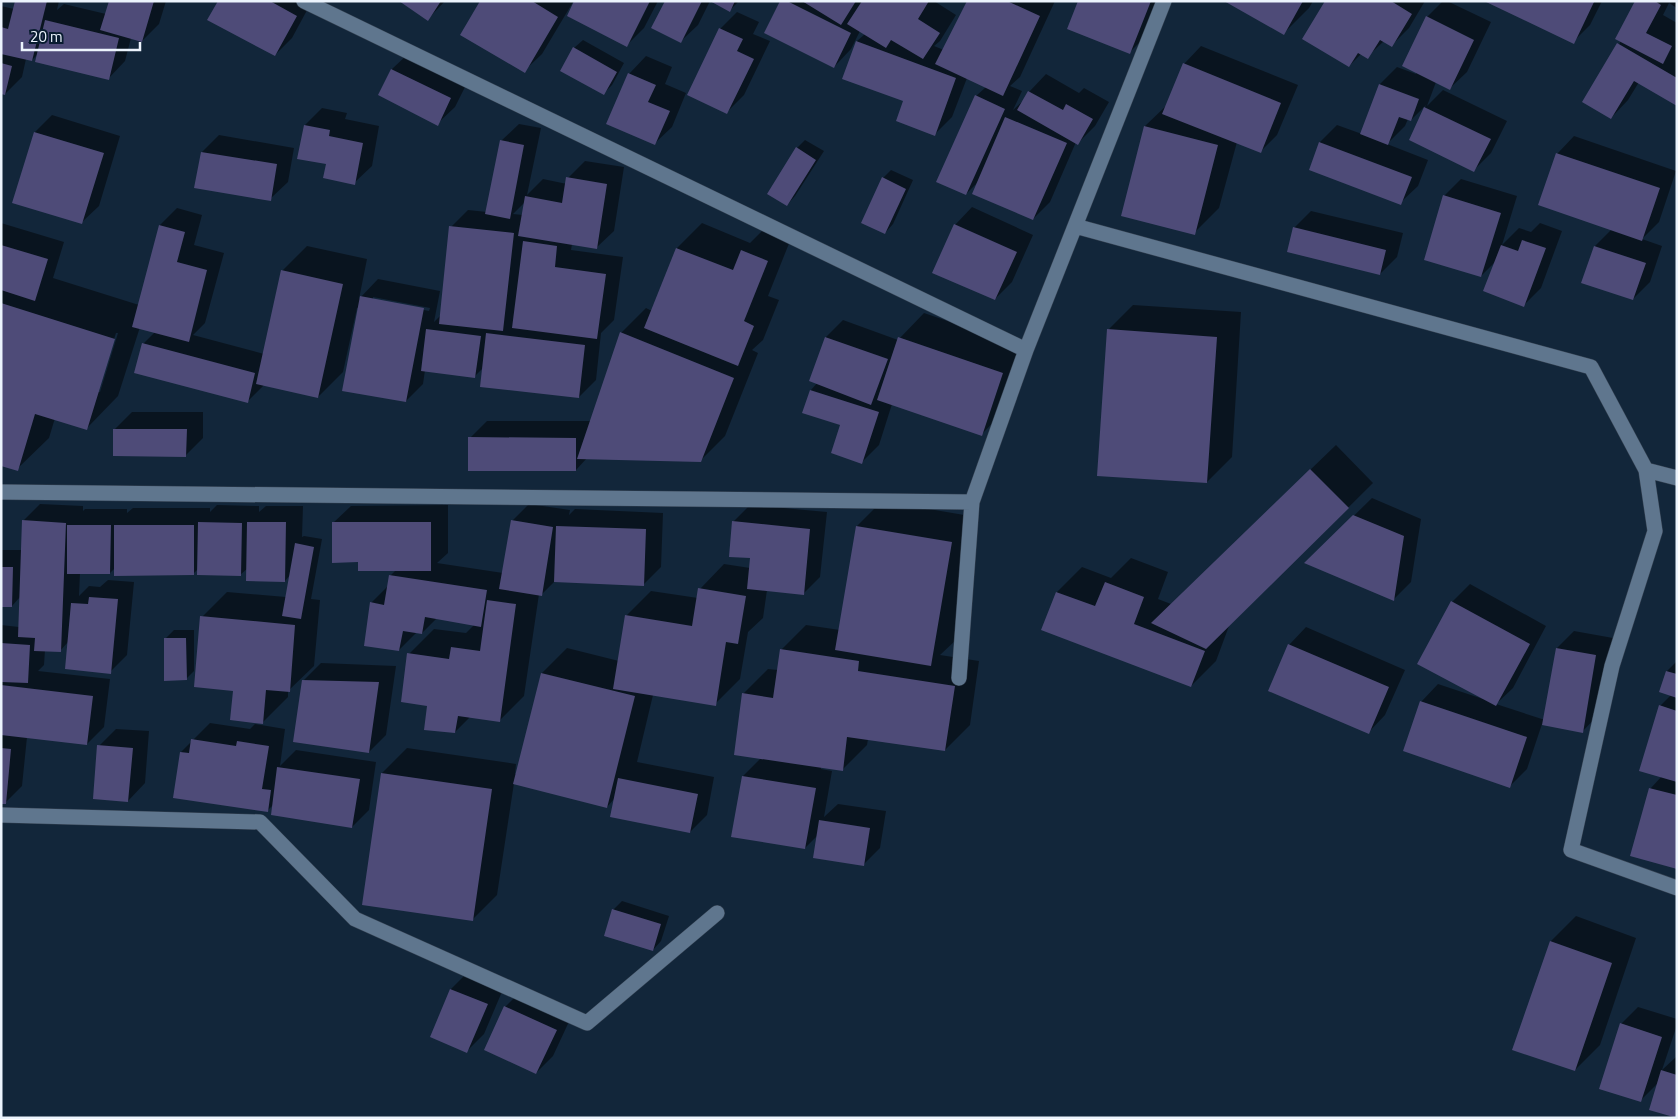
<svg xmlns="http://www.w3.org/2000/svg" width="1678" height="1119" font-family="'Titillium Web',sans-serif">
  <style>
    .shadow { fill: #0007; fill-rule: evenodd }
    .building { fill: #4e4b78 }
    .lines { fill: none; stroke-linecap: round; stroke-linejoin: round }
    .minor-casing { stroke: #344151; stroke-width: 16 }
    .minor { stroke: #5f768e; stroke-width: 15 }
  </style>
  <rect width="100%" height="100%" fill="#12263a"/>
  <!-- shadow -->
  <path class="shadow" d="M16,1h43l-2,9 7,-6 42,10 4,-13h56l-7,23 -17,17 -11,-3 -6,23 -17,18 -70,-25 -6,6 -6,-1 -4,18 -17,17 -4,-1v-87l13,3z
    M219,1h93l-20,37 -17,17z
    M401,1h44l-17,18z
    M481,1h177l-14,27 -17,17 -54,-43 -31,52 -18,17z
    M666,1h44l-12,24 -18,17z
    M712,1h27l-9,9z
    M782,1h152l22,14 -16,26 -6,5 10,4 24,-49h87l-35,76 -10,9 12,5 -9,19 11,-10 5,-8 17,-18 33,19 5,-5 25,14 -14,24 -17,17 -2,-1 -26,60 -17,17 -54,-38 -13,13 10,-98 10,-9 -19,-9 -15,39 -17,17 -30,-34 -61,-22 13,-37 8,-7 -5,-3 -9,18 -17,18z
    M1080,1h80l-13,34 -18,18z
    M1227,1h86l-4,7 -25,25z
    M1326,1h99l-16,27 -17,17 -8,-4 -17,16 -6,-3 -12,12z
    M1443,1h4l44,21 -24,50 -18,17 -13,-7 -9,24 16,-16 64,31 -16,32 -17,17 -64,-30 16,-35 -15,15 -3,-1 -3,7 -18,18 41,16 -10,26 -18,17 -90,-34 10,-27 17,-17 25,9 18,-50 17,-17 19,7 11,-57z
    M1487,1h115l-12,24 -17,17z
    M1637,1h40v7l-8,-5 -6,12 14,8v25l-2,2 2,1v54l-38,-23 -11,18 -17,18 -27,-17 37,-60z
    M737,12l22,10 -6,12 17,7 -26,54 -17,17 -7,-83z
    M583,40l41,23 -12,22 -9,9 -29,-46z
    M1201,46l97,39 -21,50 -17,17 -23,-10 -18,66 -25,25 -71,-18 22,-89 23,-22 16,-40z
    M410,52l58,29 -13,26 -18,17 -57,-29 12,-26z
    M646,56l26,11 -7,17 21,9 -14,34 -18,17 -25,-70z
    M322,108l25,5 -2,6 34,7 -7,40 -18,17 -49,-58z
    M52,115l68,21 -21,70 -18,17 -68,-21 22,-70z
    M519,124l22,4 -14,67 16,-16 24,5 1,-6 17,-17 39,6 -10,64 -18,17 -24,-4 -1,6 52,7 -9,63 -13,13 -5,47 -17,17 -96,-29 -8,8 -50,-6 -2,14 -17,17 -47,-93h-2l-14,64 -25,25 -54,-12 -16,16 -105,-57 12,-12 -15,-5 -22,69 -31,32 -32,-10 -6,20 -32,31 -16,-5v-241l63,19 -11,36 86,27 21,-80 17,-17 25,7 -8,30 30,8 -19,70 -12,12 71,19 18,-83 25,-25 60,13 -8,40 19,-20 62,12 -6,31 7,-7 10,-88 17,-17 19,2 14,-71zM525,202l-2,13 -10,-1zM373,297l57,11 -1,3 -56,-11zM116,333h2l-18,59h-3z
    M219,135l75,13 -6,34 -18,17 -68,-47z
    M1574,136l102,35 -17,51 -17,17 20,7 -12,36 -17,17 -38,-53 17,-17 -55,-75z
    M805,140l19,11 -29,45 -8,9 10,-57z
    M891,170l22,10 -20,44 -8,9 -2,-55z
    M1461,179l56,17 -15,49 17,-17 12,4 9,-9 22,8 -21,57 -17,17 -28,-44 -15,15 -37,-80z
    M972,207l61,28 -21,47 -17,17 -40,-74z
    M1311,211l92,22 -6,24 -17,17 -86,-46z
    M702,223l48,20 17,-17 25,10 -24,60 11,4 -16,40 -11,10 6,3 -33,83 -25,25 -113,-3 -11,12 -106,-32 17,-17h104l30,-88 25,-25 6,3 25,-63z
    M1133,305l108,7 -9,145 -25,25 -99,-152z
    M924,313l103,35 -21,61 -24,25 -90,-30 -13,41 -17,17 -21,-37 -38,-13 8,-22 6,-7 9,-46 17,-17 55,20z
    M132,412h71v26l-17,17 -71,-26z
    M1336,445l37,38 -144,143 -13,35 -25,25 -148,-57 14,-37 25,-25 29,11 20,-20 37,14 -10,27 13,5z
    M1372,498l49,21 -10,63 -17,17 -71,-53z
    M882,501l94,16 -20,123 -16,15 39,6 -9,64 -25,25 -77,-11 -1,6 -25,25 -21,-3v2l11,2 -8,46 14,-13 48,7 -6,37 -17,17 -45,-30 -13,13 -62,-72 18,-18 -18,-64 25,-25 10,1 3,-20 25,-25 34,5 17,-104z
    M40,504l43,2v5l2,-2h42v4l6,-5h77v4l7,-7 42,1v6l7,-6h37l-1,31 2,-1 18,3 -11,60 9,1 -6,66 -26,25v6l-25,25 -29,-32 -32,-73 25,-25 59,5 4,-22 -5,6 -37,-13 -8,7 -42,-6 -5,5 -78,-6 -5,5h-30l-1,23 10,-10 11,1 8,-7 26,2 -7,73 -17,17 -42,-30 -8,9 -15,-1 -1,15 -6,6 72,8 -6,48 -17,17 -60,-7 -5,49 -17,17h-4v-178l18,2 1,-30 -8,9 -11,-1v-55h21l1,-29z
    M529,504l41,6 -1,5 6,-6 88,4 -2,54 -18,18 -88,-4 -14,14 -2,-1 -15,102 -25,25 -29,-4 -15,15 -26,-27 -20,-51 25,-25 32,4 9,-9 -38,-6 -15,15h-6l-17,17 -28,-47 17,-17 2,-10 6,-6 -36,-9 -27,-38 18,-17 97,-1v48l-11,10 66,10 9,-52z
    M750,505l77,7 -7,65 -17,17 -36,-4 -4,28 -15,14 -8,47 -25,25 -62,-9 -16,67 77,15 -7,38 -17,17 -75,-34 -8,9 -93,-24 -17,112 -25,25 -109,-16 19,-131 25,-25 109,16 -1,10h2l25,-101 25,-25 52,13 7,-45 25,-25 47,7 2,-9 24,-25 26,4 2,-11 -19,-35z
    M1470,584l76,42 -33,62 -17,16 49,16 12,-72 17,-17 39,7 -14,76 -17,18 -40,-8 -15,45 -17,17 -89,-84 17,-18 45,15v-1l-64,-34 33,-62z
    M1306,627l99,43 -20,45 -17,18 -79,-88z
    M174,630h20v41l-8,8 -21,-40z
    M1677,661v206l-27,-78 12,-13 -2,-70 11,-11 -4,-24z
    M321,663l75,3 -10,69 -17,17 -66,-71z
    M210,723l40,6 5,-5 30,5 -5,37 16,-16 80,12 -7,48 -17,17 -79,-22 -5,5 -87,-58z
    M116,729l33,2 -4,52 -17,18 -29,-55z
    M622,901l47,15 -8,25 -8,9 -40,-40z
    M1576,916l60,22 -36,107 -25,25 -24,-129z
    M468,972l36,15 -20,47 -17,17 -35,-14 19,-48z
    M522,990l51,23 -20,43 -17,17 -31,-66z
    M1638,1007l39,12v6l-15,45 14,-13 1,-4v63l-19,-33 -17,17 -20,-76z"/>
  <!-- building -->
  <path class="building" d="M15,1h32l-15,60 -31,-7v-27l7,2z
    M109,1h45l-12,41 -42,-12z
    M218,1h52l27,15 -22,40 -68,-36z
    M399,1h42l-13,20z
    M480,1h52l26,16 -33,56 -65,-38z
    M574,1h76l-23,46 -60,-31z
    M665,1h37l-21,42 -30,-15z
    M710,1h25l-5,11z
    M780,1h7l64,32 -17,35 -70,-35z
    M802,1h54l-15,24z
    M862,1h67l-11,18 22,14 -17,26 -32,-19 -5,8 -39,-24z
    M967,1h40l33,15 -37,80 -68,-32z
    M1078,1h73l-21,53 -63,-25z
    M1224,1h79l-19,34z
    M1325,1h66l21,13 -20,33 -12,-7 -12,19 -10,-6 -9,14 -47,-28z
    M1484,1h108l2,1 -20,42z
    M1635,1h20l6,4 -15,28 26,13 -9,18 -48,-25z
    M1426,16l48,24 -24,50 -48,-24z
    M45,20l74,18 -10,42 -74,-18z
    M719,28l24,11 -6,12 17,8 -27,55 -40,-19z
    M856,41l100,37 -21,58 -39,-15 7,-20 -61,-22z
    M1617,43l60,35v28l-43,-25 -23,38 -29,-17z
    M573,47l44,25 -13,23 -44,-24z
    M1,63l11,3 -7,29 -4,-1z
    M1183,63l98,40 -20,50 -99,-39z
    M391,69l60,29 -13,28 -60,-31z
    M628,73l28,12 -8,17 22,9 -15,34 -49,-21z
    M1379,84l40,15 -8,22 -12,-4 -11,28 -28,-11z
    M1028,91l35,19 3,-6 27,15 -15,26 -61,-35z
    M975,95l30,14 -39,86 -30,-13z
    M1424,107l67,32 -17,33 -65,-32z
    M1005,117l62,26 -34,77 -61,-26z
    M304,125l26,5 -1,6 34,7 -8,42 -32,-7 3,-14 -29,-5z
    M1144,126l74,19 -23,90 -74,-19z
    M34,132l70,21 -22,71 -70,-21z
    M500,140l24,5 -14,74 -25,-5z
    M1319,142l93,35 -11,28 -92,-35z
    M796,147l20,13 -29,46 -20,-12z
    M201,152l76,12 -6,37 -77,-13z
    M1556,153l104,35 -18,53 -104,-36z
    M566,177l41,7 -10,65 -79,-13 7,-40 37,7z
    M882,177l24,12 -21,45 -24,-11z
    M1443,195l58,18 -20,64 -57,-17z
    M954,224l63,28 -22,48 -63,-27z
    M159,225l26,7 -8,30 30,8 -18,72 -57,-15z
    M449,226l65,7 -11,98 -64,-7z
    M1293,227l93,23 -6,25 -93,-23z
    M1522,240l24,8 -22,59 -41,-16 18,-46 17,6z
    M523,241l34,5 -2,21 51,7 -9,65 -85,-11z
    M1,245l47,14 -13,42 -34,-11z
    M1594,246l52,17 -13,37 -52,-17z
    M676,248l57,22 8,-20 27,11 -24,60 10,5 -16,40 -94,-38z
    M281,270l62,14 -25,114 -62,-14z
    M360,296l64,12 -18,94 -64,-11z
    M1,303l114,36 -28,91 -52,-16 -17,57 -17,-5z
    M426,329l55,7 -6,42 -54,-7z
    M1107,329l110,8 -10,146 -110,-7z
    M620,332l114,46 -33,84 -124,-3z
    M486,333l99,12 -6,53 -99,-11z
    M825,337l63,22 -17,46 -62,-24z
    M898,337l105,36 -21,63 -105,-36z
    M142,343l113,30 -7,30 -114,-30z
    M810,390l69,22 -17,52 -31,-11 9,-28 -38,-12z
    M113,429h74l-1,28 -73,-1z
    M468,437l108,1v33h-108z
    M1310,469l39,39 -143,141 -55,-26z
    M1353,515l51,21 -10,65 -90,-38z
    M22,520l44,3 -5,129 -27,-1 1,-13 -17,-1z
    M511,520l42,7 -11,69 -43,-7z
    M732,521l78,8 -6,66 -57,-6 3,-31 -21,-1z
    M198,522l44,1 -1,53 -44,-1z
    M247,522h39l-1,60 -39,-1z
    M332,522h99v49h-73v-9l-26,1z
    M67,525h44l-1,49h-43z
    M114,525h80v50l-80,1z
    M556,526l90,3 -2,57 -90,-4z
    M856,526l96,16 -21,124 -96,-16z
    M295,543l19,4 -13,72 -19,-3z
    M1,567h12l-1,40h-11z
    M389,575l98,15 -6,37 -56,-10 -3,17 -19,-3 -4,20 -35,-5 6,-44 14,3z
    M1105,582l39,15 -10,27 71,27 -14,36 -150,-57 15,-38 39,14z
    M698,588l48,8 -8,48 -12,-2 -10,64 -103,-17 12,-74 67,11z
    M89,597l29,2 -7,75 -46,-5 6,-66 17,1z
    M487,600l29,4 -16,118 -42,-6 -3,17 -31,-3 3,-24 -26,-4 6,-49 42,6 2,-12 29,4z
    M1451,601l79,43 -34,62 -79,-42z
    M200,616l95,9 -5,67 -24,-2 -3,34 -33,-4 3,-29 -39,-4z
    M164,638h22l1,42 -23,1z
    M1,643l29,2 -2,38 -27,-1z
    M1288,644l101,43 -20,47 -101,-43z
    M1556,648l40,7 -13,78 -41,-8z
    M780,649l79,12 -1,10 97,15 -10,65 -98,-14 -4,34 -109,-16 8,-62 31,5z
    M1666,671l11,3v24l-18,-6z
    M541,673l94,23 -28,112 -94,-24z
    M302,680l77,2 -10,71 -76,-11z
    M1,685l92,11 -6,49 -86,-10z
    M1420,701l107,36 -17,51 -107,-37z
    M1659,705l18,6v71l-38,-11z
    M191,739l45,7 1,-5 32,5 -7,43 9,1 -3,22 -95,-14 7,-46 9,1z
    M97,745l36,3 -5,54 -35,-3z
    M1,748l10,1 -5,55h-5z
    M277,767l83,12 -8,49 -81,-13z
    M381,773l111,16 -19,132 -111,-16z
    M742,776l74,12 -11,61 -74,-12z
    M618,778l80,16 -8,39 -80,-16z
    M1649,788l28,7v74l-47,-13z
    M819,820l51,8 -6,38 -51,-8z
    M612,909l49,15 -8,27 -49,-15z
    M1550,941l62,22 -37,108 -63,-21z
    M450,989l38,15 -21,49 -37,-16z
    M504,1006l53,24 -21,44 -52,-24z
    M1620,1023l42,14 -21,65 -42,-13z
    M1661,1070l16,5v43l-28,-8z"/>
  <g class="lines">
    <!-- minor casing -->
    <g class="minor-casing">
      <path id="minor" d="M304,1l722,349
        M1075,226l516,141 55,103 31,8
        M1646,470l9,61 -43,135 -41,184 106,38
        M1,492l971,10
        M959,678l13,-176 54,-152 138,-349
        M1,815l259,7 95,97 232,104 130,-110"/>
    </g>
    <!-- minor -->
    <use href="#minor" class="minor"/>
  </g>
  <!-- border -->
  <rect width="1678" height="1119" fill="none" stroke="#ecf4fd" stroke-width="5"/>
  <!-- scale -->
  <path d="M22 42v8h118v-8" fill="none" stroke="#ecf4fd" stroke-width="2.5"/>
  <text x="30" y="42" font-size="15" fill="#ecf4fd" stroke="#081c30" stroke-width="4" paint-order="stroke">20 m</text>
</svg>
